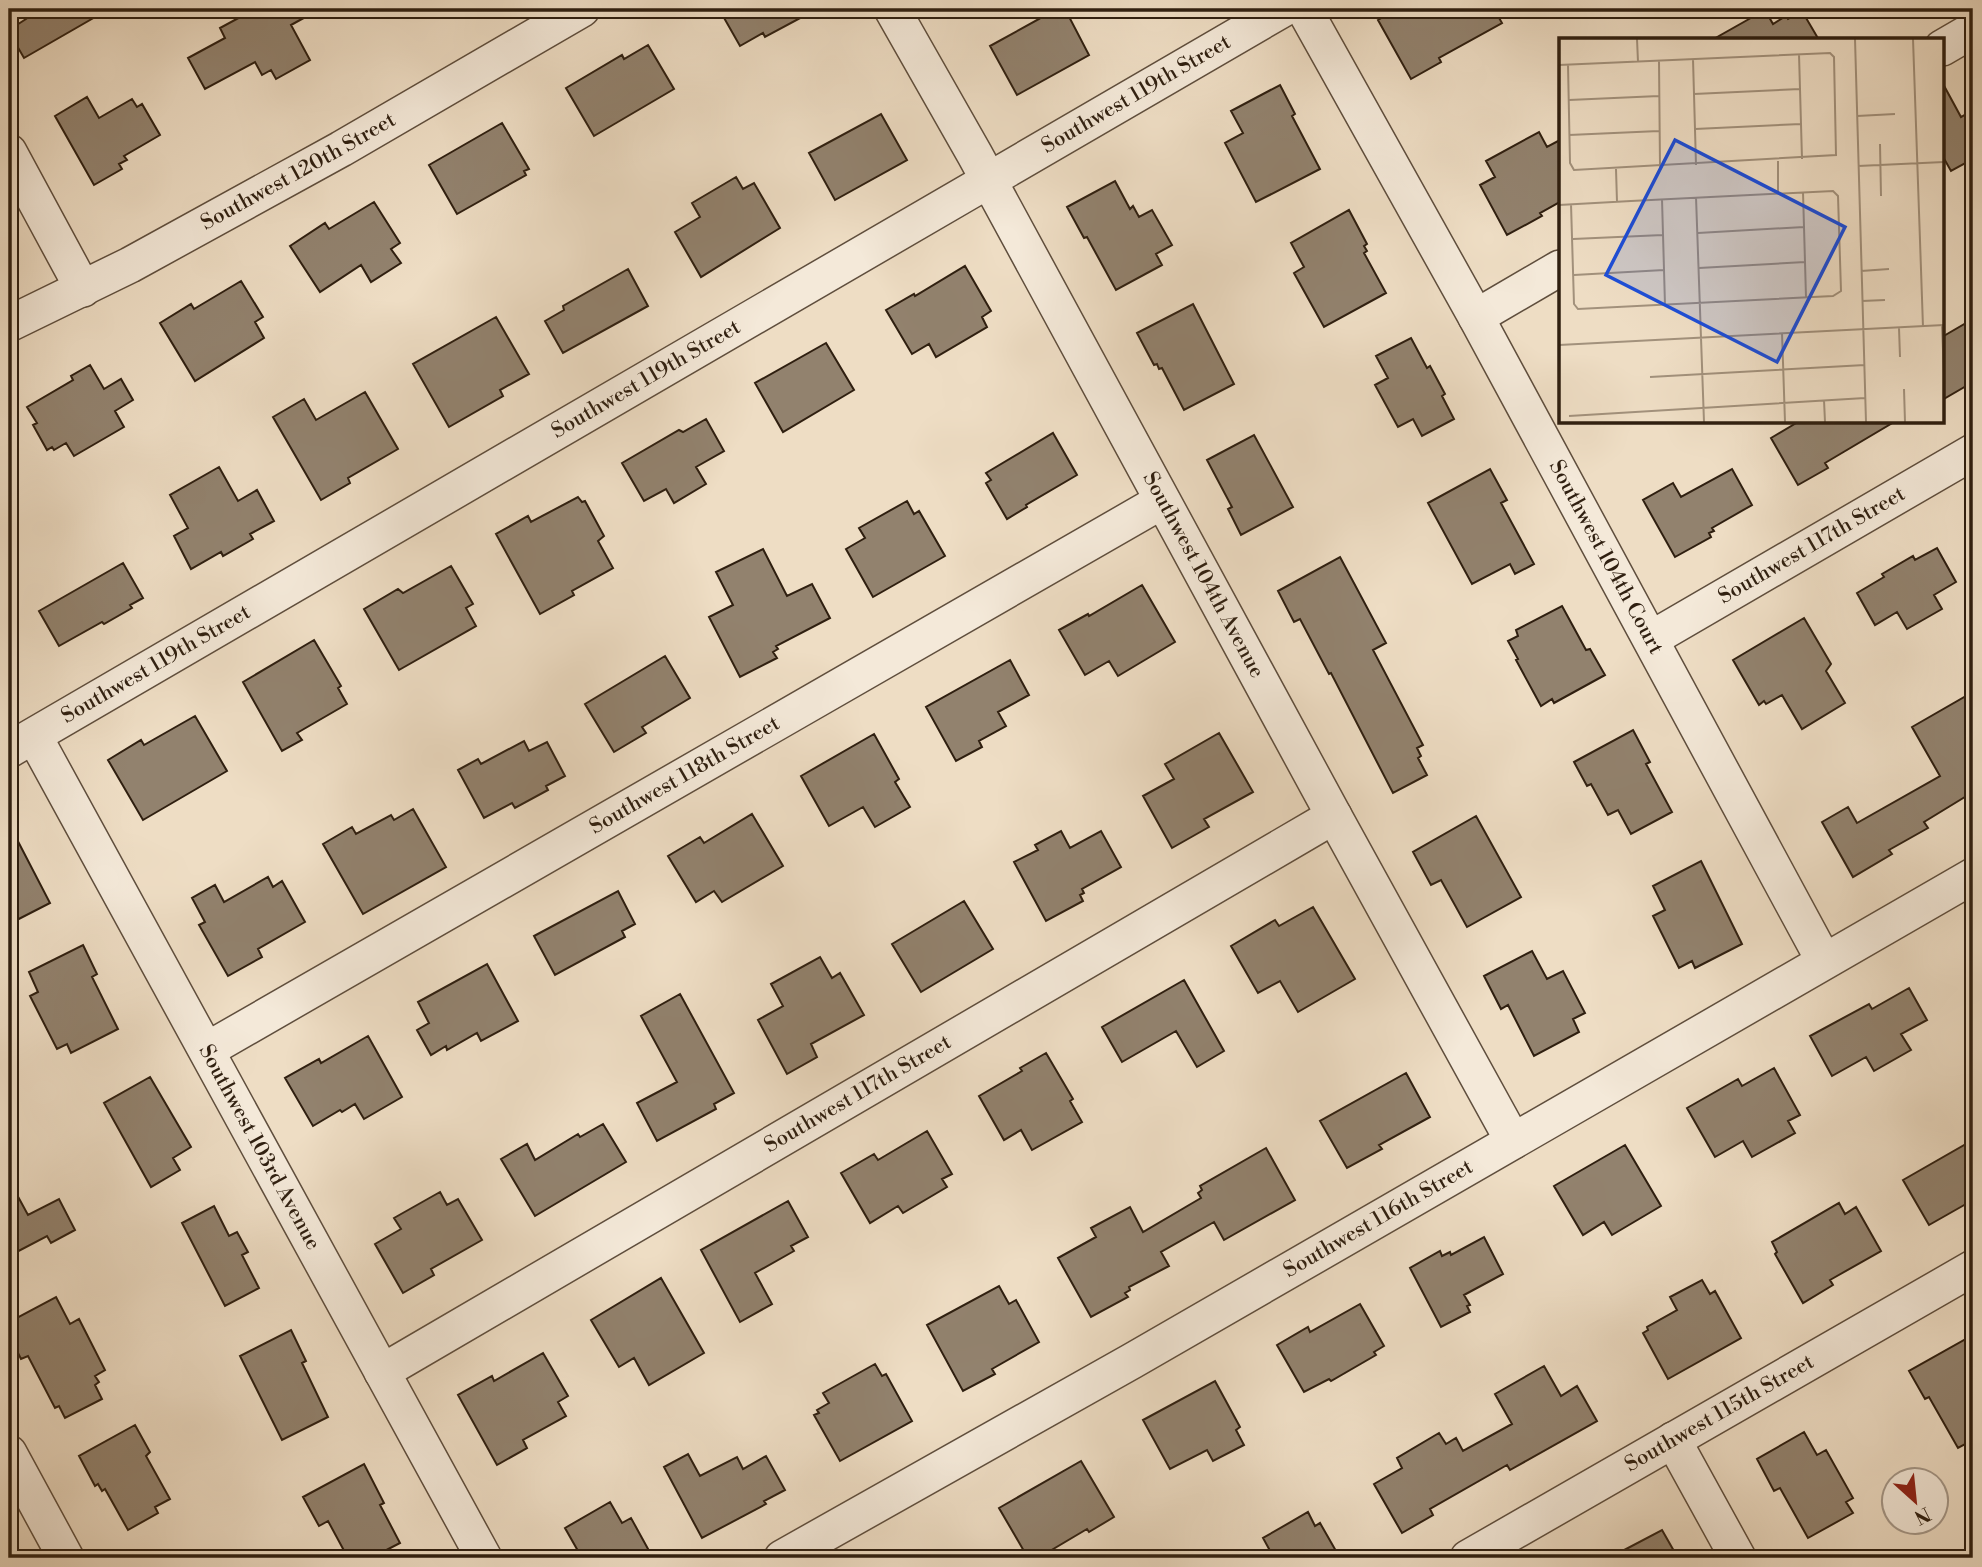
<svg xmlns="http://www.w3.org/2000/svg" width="1982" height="1567" font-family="'Libre Bodoni',serif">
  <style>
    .building { fill: #92826e; stroke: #2f1f10; stroke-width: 2 }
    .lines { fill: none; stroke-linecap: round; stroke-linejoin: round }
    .minor-casing { stroke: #5f4e3d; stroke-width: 38 }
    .minor { stroke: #f4e9d9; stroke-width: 35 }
    .labels { text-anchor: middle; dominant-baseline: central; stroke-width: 5; stroke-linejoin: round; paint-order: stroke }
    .street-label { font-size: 21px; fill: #2f1f10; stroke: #f4e9d9 }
    .inset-road { fill: none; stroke: #a2917c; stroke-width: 2 }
    .view { fill: #1d4ed8; fill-opacity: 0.15; stroke: #1d4ed8; stroke-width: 3.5 }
    .inset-edge { fill: none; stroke: #2f1f10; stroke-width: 3.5 }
  </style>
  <rect width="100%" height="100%" fill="#eeddc4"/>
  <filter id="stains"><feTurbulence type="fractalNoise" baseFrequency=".00286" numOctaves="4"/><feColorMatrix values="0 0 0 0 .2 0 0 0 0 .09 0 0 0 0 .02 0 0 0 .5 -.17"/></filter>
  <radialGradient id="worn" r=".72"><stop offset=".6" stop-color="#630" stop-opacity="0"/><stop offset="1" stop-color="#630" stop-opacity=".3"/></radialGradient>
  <!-- building -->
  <path class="building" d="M20,9h89l-85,49 -15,-26v-2l17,-11z
    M255,9h65l-29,16 19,35 -34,19 -5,-9 -9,5 -7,-13 -50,27 -17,-31 37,-20 -5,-10z
    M719,9h98l-52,28 -2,-4 -23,13z
    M1037,9h28l24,46 -72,40 -27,-49 49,-27 -2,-2 3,-2z
    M1397,9h97l8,14 -63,35 2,4 -30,17 -33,-59z
    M1765,10l8,14 13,-8 2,3 14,-8 17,29h-107z
    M648,45l26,44 -80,47 -28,-48 56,-33 2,4z
    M1942,82l19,35 12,-7v49l-22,12 -9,-16z
    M1280,85l15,29 -3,2 28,53 -64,33 -31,-59 18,-10 -12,-22z
    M87,97l12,21 33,-19 5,8 5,-3 18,31 -36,21 3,4 -8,4 3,5 -28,16 -39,-69z
    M881,114l26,46 -72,40 -26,-47z
    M502,123l27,46 -5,2 2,4 -69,39 -28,-49z
    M1539,132l8,15 13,-7v62l-20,11 2,3 -35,19 -27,-50 15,-8 -9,-16z
    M736,177l7,12 11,-6 26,45 -79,49 -26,-45 25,-15 -8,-14z
    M1115,181l15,28 3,-3 6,11 13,-7 20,35 -16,9 6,11 -46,25 -29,-53 -3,1 -17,-31z
    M374,202l26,41 -9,6 10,14 -30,19 -10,-17 -41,27 -30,-46 35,-23 4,6z
    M1349,210l18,34 -3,2 3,5 -3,2 22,40 -62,34 -30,-54 10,-6 -13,-24z
    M965,266l26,45 -9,6 5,10 -51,30 -7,-13 -17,10 -26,-44 28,-16 1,2z
    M628,269l20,37 -85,47 -18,-32 19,-11 -1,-4z
    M241,281l22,36 -8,5 9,16 -69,43 -35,-58 31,-19 3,5z
    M1193,304l41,80 -50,26 -22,-42 -3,1 -2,-5 -3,1 -17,-32z
    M496,317l33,57 -29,16 3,6 -54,31 -36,-63z
    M1973,319v63l-31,18v-63z
    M1411,338l16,30 3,-2 15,28 -3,2 12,23 -32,17 -9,-17 -15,8 -23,-42 13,-7 -12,-22z
    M826,343l28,47 -71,42 -28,-49z
    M90,365l14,24 17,-10 12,21 -18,11 9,16 -50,29 -8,-13 -12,7 -2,-3 -5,3 -14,-25 4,-2 -10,-16 46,-27 -2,-4z
    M365,392l33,57 -50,29 2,5 -29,17 -48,-83 31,-18 12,21z
    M706,419l18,32 -28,16 10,17 -32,19 -8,-14 -22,12 -22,-38 57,-33 4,2z
    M1798,422h96l-69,41 3,5 -30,17 -27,-47z
    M1053,433l24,42 -51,30 1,2 -20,12 -21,-36 5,-3 -5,-7z
    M1254,435l39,72 -52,28 -13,-26 4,-2 -25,-47z
    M219,467l19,34 19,-11 17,31 -24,13 3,5 -30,17 -2,-4 -30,17 -17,-33 14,-8 -18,-33z
    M1490,469l17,31 -6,3 33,61 -19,10 -5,-10 -38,20 -44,-81z
    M1732,469l20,36 -40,23 2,3 -5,2 2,4 -36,20 -32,-57 30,-17 8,14z
    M578,497l4,5 3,-1 19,35 -6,5 15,27 -41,23 2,4 -34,19 -44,-80 32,-18 3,6z
    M907,501l7,13 5,-3 26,45 -72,41 -27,-48 19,-11 -6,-10z
    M1937,548l19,34 -22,13 8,14 -35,20 -10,-17 -22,13 -18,-32 27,-16 -2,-3 31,-18 2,4z
    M763,549l24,47 25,-12 18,34 -54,28 2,3 -5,3 4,6 -37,19 -31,-60 24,-12 -17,-33z
    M1340,557l46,86 -13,7 50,95 -6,3 4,8 -3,2 9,17 -34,18 -62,-120 -2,1 -29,-55 -6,3 -16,-31z
    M123,563l20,35 -13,7 2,3 -28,16 -2,-2 -43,24 -20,-35z
    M451,566l22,38 -7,4 10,18 -77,44 -35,-61 34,-20 5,4z
    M1142,585l33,57 -57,34 -9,-15 -24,14 -26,-45 29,-16 1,2z
    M1562,606l24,44 4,-1 15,26 -51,28 -2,-4 -11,7 -25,-46 2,-1 -10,-18 10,-5 -2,-6z
    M1804,618l27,46 -5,7 19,32 -43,26 -20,-34 -16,9 -2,-3 -5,4 -26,-45z
    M314,640l27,46 -3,2 9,16 -50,29 5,7 -20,11 -39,-69z
    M665,656l25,42 -48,29 4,6 -32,19 -29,-48z
    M1010,660l19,35 -31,17 8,14 -27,15 3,6 -26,14 -30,-54z
    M1973,692v100l-49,30 4,6 -39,22 3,4 -39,23 -31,-55 26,-15 9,16 83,-47 -28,-49z
    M195,716l32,55 -84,49 -35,-60 33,-20 3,5z
    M1633,730l17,32 -4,2 26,48 -41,22 -13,-24 -10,5 -17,-31 -4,2 -13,-24z
    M1219,733l34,59 -49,27 5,8 -37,21 -29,-52 31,-17 -9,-15z
    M874,734l25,45 -4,3 15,25 -35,20 -12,-20 -34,19 -28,-50z
    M524,741l5,10 18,-9 18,34 -19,10 2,4 -33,18 -3,-5 -28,15 -26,-48 20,-11 3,5z
    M413,809l33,58 -83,47 -40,-70 29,-17 4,7 35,-19 3,5z
    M752,814l31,52 -61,36 -8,-11 -18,11 -28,-46 32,-19 4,6z
    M1476,816l45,81 -54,30 -26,-47 -10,5 -18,-33z
    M9,824l41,79 -41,21z
    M1061,831l9,17 31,-17 20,36 -39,22 2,4 -4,2 3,6 -37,20 -32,-59 24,-12 -3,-5z
    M1701,861l41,83 -47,24 -3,-7 -13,7 -26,-52 12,-6 -12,-24z
    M268,877l5,10 9,-6 23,41 -47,27 4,8 -34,19 -29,-51 6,-3 -13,-24 23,-13 9,17z
    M618,891l17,33 -13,7 3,6 -70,38 -21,-39z
    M964,901l29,48 -72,43 -29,-48z
    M1313,907l42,72 -57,33 -18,-31 -22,12 -27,-47 44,-26 4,6z
    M83,945l14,29 -5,3 26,52 -47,24 -4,-9 -10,5 -27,-53 8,-4 -9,-20z
    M1532,951l15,28 16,-8 22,42 -12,6 6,13 -45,24 -26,-51 -7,4 -17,-33z
    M820,957l12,21 8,-5 24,42 -53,29 6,13 -30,17 -29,-54 25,-14 -12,-22z
    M487,964l31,57 -37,20 -4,-8 -30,17 -1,-4 -15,9 -14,-25 12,-7 -11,-21z
    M1184,980l40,71 -27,16 -21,-36 -54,31 -20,-35z
    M1909,988l18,32 -26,14 10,16 -37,21 -8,-14 -34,19 -22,-40 59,-32 3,5z
    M680,994l54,99 -20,11 2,5 -59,32 -20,-38 40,-21 -36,-66z
    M368,1036l34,61 -38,22 -9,-15 -13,8 -2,-2 -27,16 -28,-48 34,-19 2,4z
    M1046,1053l27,46 -3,2 12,21 -50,28 -11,-20 -17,10 -25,-44 43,-25 -2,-3z
    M1774,1068l26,47 -12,6 7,12 -43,24 -9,-16 -28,16 -28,-49 51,-29 4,7z
    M1406,1073l24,44 -51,28 3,4 -35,19 -27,-47z
    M150,1077l41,70 -18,11 7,12 -29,17 -47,-84z
    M603,1124l23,38 -91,54 -34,-57 26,-15 8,16 43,-26 2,3z
    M927,1131l25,43 -10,5 5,8 -44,26 -5,-7 -28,17 -29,-50 33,-19 4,6z
    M1973,1140v60l-44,25 -26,-45z
    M1625,1145l36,61 -49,29 -8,-13 -21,13 -29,-49z
    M1266,1148l29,52 -71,40 -10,-18 -53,30 8,14 -40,21 1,3 -5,3 3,4 -37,20 -33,-59 38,-21 -5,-9 39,-21 13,25 58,-34 -3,-5 4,-3 -2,-4z
    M9,1180l19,35 31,-16 16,31 -24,13 -4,-7 -38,20z
    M440,1192l7,13 11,-6 24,41 -51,29 3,6 -31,18 -28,-49 26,-15 -7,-11z
    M788,1201l20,36 -17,9 3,5 -39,22 17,31 -32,18 -39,-72z
    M1839,1203l6,11 11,-7 25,44 -51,29 3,5 -30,18 -28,-49 2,-2 -5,-10z
    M214,1206l15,30 8,-4 11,20 -6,3 17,33 -34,18 -43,-83z
    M1484,1237l19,37 -39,21 6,10 -3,1 3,6 -29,15 -31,-59 30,-17 2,5 8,-4 1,3z
    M661,1278l43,75 -55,32 -15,-27 -15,9 -28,-47z
    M1702,1280l8,14 5,-3 26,47 -73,41 -25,-46 5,-3 -1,-3 30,-17 -7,-13z
    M999,1286l10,18 7,-4 23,42 -47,27 3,5 -32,17 -36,-66z
    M56,1297l14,27 9,-5 26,51 -10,6 4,6 -4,3 7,14 -37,19 -6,-12 -4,2 -27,-52 -7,3 -12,-24v-13z
    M1360,1304l24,42 -10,6 2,3 -45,26 -2,-2 -25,13 -27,-47 31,-18 2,5z
    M291,1330l15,31 -4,2 26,54 -46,23 -42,-84z
    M1973,1335v105l-15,8 -29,-51 -4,2 -16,-28z
    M543,1353l25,43 -10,6 8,14 -43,24 4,8 -30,17 -39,-70 34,-19 2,5z
    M875,1364l7,12 4,-2 26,47 -72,40 -26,-46 5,-2 -2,-3 12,-7 -6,-10z
    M1544,1366l17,30 16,-10 20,35 -87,49 -3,-5 -77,44 3,6 -31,18 -28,-49 28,-16 -5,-10 42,-25 7,11 10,-6 7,13 49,-27 -17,-30z
    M1215,1381l25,46 -4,3 8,15 -31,16 -6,-11 -37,19 -27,-49z
    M135,1425l15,27 -4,4 24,43 -15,8 3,6 -30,17 -23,-41 -3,2 -4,-7 -3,2 -16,-30z
    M1804,1432l13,23 9,-5 27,48 -7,4 7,11 -45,25 -28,-50 -6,3 -17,-32z
    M688,1454l12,22 37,-19 6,12 23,-13 19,34 -21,11 2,3 -64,34 -38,-71z
    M1081,1461l33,56 -25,15 -2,-3 -49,29h-10l-29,-50z
    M364,1464l20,39 -4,2 20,38 -29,15h-23l-20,-37 -9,5 -16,-29z
    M610,1502l12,21 9,-5 22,40h-71l-17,-30z
    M1308,1512l7,14 5,-3 20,35h-66l-11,-20z
    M1662,1530l16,28h-69z"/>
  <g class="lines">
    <!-- minor casing -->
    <g class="minor-casing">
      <g id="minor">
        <path id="s1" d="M892,9l83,146 359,661 179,325"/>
        <path id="s2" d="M1304,9l172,308 348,644"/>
        <path d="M1942,48l31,-18"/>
        <path d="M9,152l74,137"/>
        <path d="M1476,317l84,-49"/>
        <path id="s3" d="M9,324l121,-59 211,-116 241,-140"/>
        <path id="s4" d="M1651,639l322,-187"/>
        <path id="s5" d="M34,736l450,822"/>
        <path id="s6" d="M9,750l1274,-741"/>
        <path id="s7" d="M207,1050l955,-549"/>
        <path id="s8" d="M382,1372l952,-556"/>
        <path d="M1673,1440l65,118"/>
        <path d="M9,1453l57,105"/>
        <path id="s9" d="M782,1558l350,-197 841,-485"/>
        <path id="s10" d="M1468,1558l505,-290"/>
      </g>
    </g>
    <!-- minor -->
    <use href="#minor" class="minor"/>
  </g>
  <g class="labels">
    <!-- street labels -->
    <g class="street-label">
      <text stroke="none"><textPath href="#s6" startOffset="1304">Southwest 119th Street</textPath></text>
      <text stroke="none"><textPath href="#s3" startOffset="327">Southwest 120th Street</textPath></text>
      <text stroke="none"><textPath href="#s6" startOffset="737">Southwest 119th Street</textPath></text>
      <text stroke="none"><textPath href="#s4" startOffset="186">Southwest 117th Street</textPath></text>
      <text stroke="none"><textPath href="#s2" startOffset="626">Southwest 104th Court</textPath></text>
      <text stroke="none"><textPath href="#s1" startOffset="646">Southwest 104th Avenue</textPath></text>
      <text stroke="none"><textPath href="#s6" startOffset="170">Southwest 119th Street</textPath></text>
      <text stroke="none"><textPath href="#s7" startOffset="551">Southwest 118th Street</textPath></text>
      <text stroke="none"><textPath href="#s8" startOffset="551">Southwest 117th Street</textPath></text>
      <text stroke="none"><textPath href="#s5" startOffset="469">Southwest 103rd Avenue</textPath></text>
      <text stroke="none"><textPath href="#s9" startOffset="686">Southwest 116th Street</textPath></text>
      <text stroke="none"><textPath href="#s10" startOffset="290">Southwest 115th Street</textPath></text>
    </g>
  </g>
  <!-- overview -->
  <g transform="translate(1559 38)">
    <rect width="385" height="385" fill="#eeddc4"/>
    <path class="inset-road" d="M78,1l1,23M296,1l11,383M354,1l10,288M240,16l3,105M134,21l3,106M100,23l1,106M0,27l271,-12 4,4 2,98 -262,15 -4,-7 -2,-98M135,56l106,-5M10,62l90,-4M298,78l38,-2M136,91l106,-5M10,97l90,-4M321,106l1,52M219,123v33M299,128l86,-4M57,131l1,33M244,154l3,105M137,159l8,225M103,161l3,106M0,167l72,-4 202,-10 5,5 3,95 -8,5 -255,13 -4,-5 -3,-100M139,195l106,-6M14,201l90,-4M140,230l106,-6M302,233l28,-2M15,237l90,-5M303,263l23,-1M383,287l2,50M340,290l1,29M223,295l3,89M0,307l385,-20M91,339l215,-12M345,351l1,33M265,362l1,22M10,378l296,-18"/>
    <path class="view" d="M116,102l170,87 -68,135 -171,-87z"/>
    <rect width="385" height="385" class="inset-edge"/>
  </g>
  <!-- margin -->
  <rect width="1982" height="1567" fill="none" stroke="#eeddc4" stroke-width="35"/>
  <rect x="10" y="10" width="1961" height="1546" fill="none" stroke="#2f1f10" stroke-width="3.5"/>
  <rect x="18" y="18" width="1947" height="1532" fill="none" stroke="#2f1f10" stroke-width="2"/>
  <!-- north arrow -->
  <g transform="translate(1915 1501) rotate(153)"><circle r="33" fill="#f4e9d9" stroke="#a59889" stroke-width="2"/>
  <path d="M0-5L12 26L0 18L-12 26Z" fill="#8f2418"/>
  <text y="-10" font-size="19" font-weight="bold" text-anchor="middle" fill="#2f1f10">N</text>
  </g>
  <rect width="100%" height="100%" filter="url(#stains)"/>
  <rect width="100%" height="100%" fill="url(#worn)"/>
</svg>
